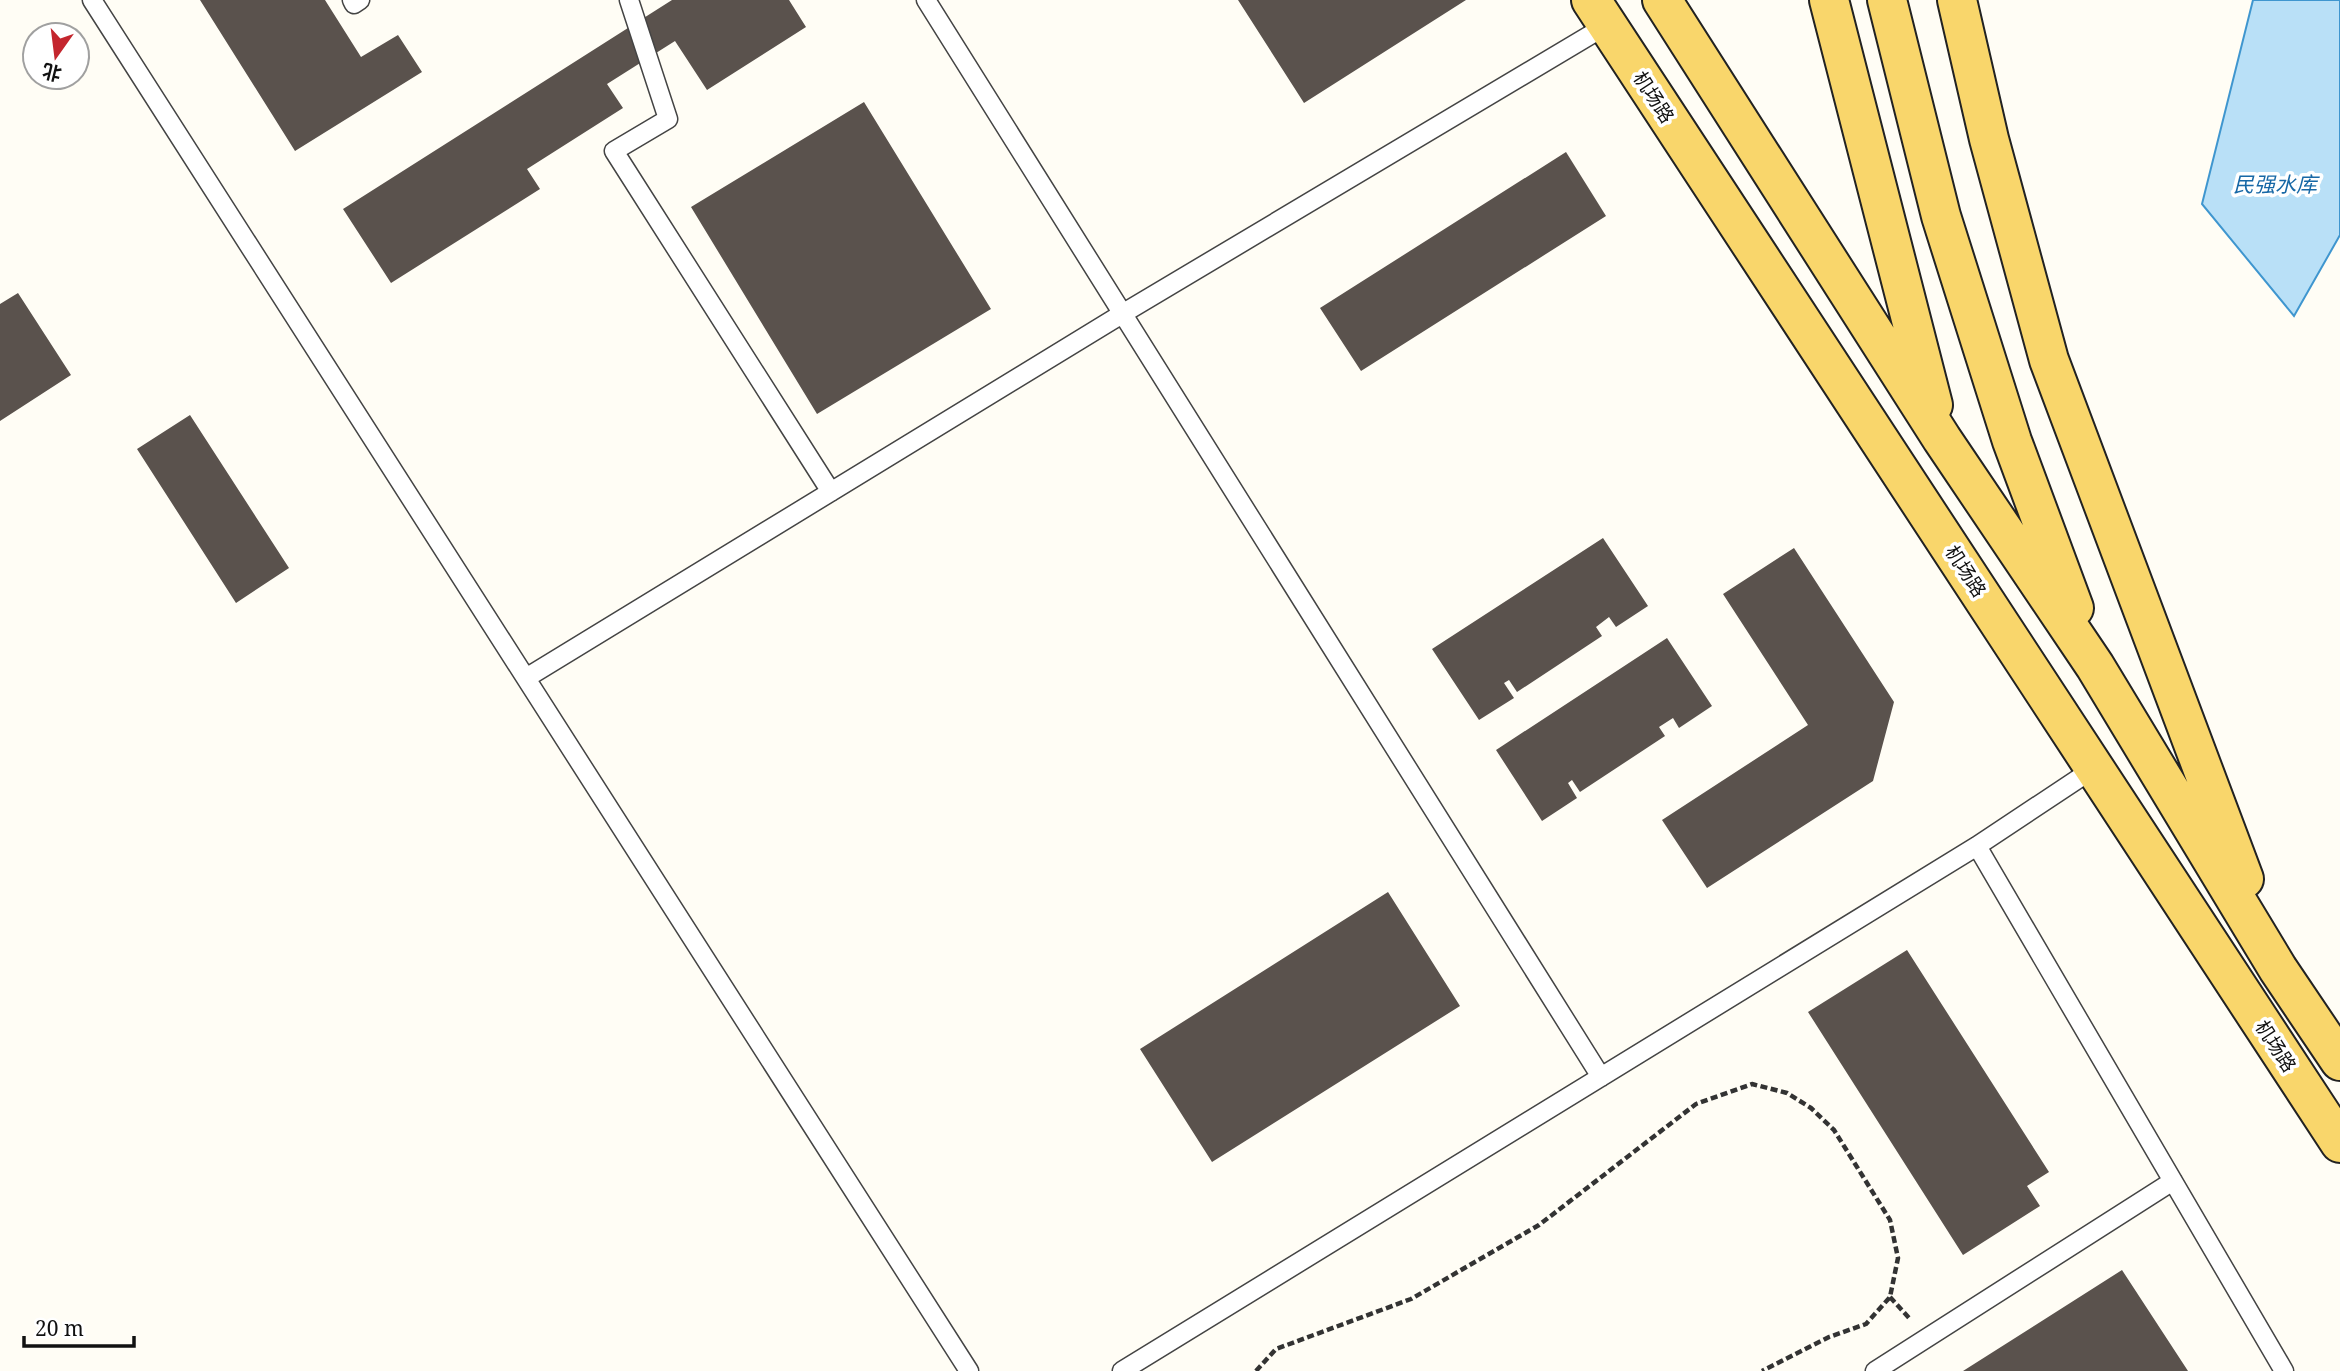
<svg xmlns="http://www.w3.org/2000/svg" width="2340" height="1371" font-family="'Noto Serif','Noto Sans SC',serif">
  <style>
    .water { fill: #b9e0f7; stroke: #3f96cf; stroke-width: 2 }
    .building { fill: #5a524d }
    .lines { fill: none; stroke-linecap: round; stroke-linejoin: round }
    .service-casing { stroke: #444; stroke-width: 21 }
    .primary-casing { stroke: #222; stroke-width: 42 }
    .path { stroke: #333; stroke-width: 4.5; stroke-dasharray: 7 3.5; stroke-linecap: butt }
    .service { stroke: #fff; stroke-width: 18 }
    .primary { stroke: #f9d66b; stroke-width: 38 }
    .labels { text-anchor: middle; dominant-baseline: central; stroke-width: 7; stroke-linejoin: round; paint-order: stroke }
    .street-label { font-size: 19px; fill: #111; stroke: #fff }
    .water-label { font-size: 21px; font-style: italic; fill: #1768a6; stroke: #fff }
  </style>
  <rect width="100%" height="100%" fill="#fffdf5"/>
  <!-- water -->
  <path class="water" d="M2253,0h87v235l-46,81 -92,-112z"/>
  <!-- building -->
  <path class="building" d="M200,0h125l36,57 37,-22 24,37 -127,79z
    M672,0h117l17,27 -99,63 -32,-49 -68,43 16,24 -96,61 13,20 -149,94 -48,-74z
    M1238,0h228l-162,103z
    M864,102l127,207 -174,105 -126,-207z
    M1566,152l40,64 -245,155 -41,-63z
    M18,293l53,82 -71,46v-117z
    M190,415l99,153 -53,35 -99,-154z
    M1603,538l45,68 -32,21 -7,-10 -13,10 6,9 -85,56 -8,-12 -5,3 10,15 -35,22 -47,-71z
    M1794,548l100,154 -21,79 -166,107 -45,-68 146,-95 -85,-131z
    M1667,638l45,68 -33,22 -6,-10 -14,9 6,9 -85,56 -8,-12 -4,3 9,15 -35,23 -46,-71z
    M1388,892l72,114 -248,156 -72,-113z
    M1907,950l142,222 -22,14 13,20 -77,49 -155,-243z
    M2122,1270l66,101h-225z"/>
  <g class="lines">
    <!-- service casing -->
    <g class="service-casing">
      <path id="service" d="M92,0l877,1371
        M352,0l2,4 6,-4
        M629,0l39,119 -54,32 217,341
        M926,0l675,1077
        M526,678l596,-364 485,-289
        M1977,846l307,525
        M1122,1371l855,-525 116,-77
        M1875,1371l298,-190"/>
    </g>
    <!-- primary casing -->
    <g class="primary-casing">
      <path id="primary" d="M1591,0l749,1143
        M1662,0l280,439 153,227 183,303 62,92
        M1829,0l104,405
        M1887,0l54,216 71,225 62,167
        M1957,0l32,139 60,221 195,519"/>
    </g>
    <!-- path -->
    <path class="path" d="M1890,1297l20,22
      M1256,1371l20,-22 135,-50 128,-74 157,-121 56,-20 35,9 24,15 23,22 56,90 8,38 -8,39 -24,27 -37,13 -67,34"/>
    <!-- service -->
    <use href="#service" class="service"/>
    <!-- primary -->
    <use href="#primary" class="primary"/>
  </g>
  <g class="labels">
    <!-- street labels -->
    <g class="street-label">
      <text transform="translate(1654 97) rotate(57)">机场路</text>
      <text transform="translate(1966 571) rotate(57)">机场路</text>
      <text transform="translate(2276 1046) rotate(57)">机场路</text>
    </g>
    <!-- water labels -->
    <g class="water-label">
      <text x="2275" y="184">民强水库</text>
    </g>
  </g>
  <!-- north arrow -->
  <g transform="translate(56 56) rotate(194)"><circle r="33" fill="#ffffff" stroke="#a0a0a0" stroke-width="2"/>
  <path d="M0-5L12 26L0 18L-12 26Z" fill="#c4262e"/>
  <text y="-10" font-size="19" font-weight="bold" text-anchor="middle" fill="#111111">北</text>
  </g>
  <!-- scale -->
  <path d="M24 1336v10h110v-10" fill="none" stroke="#111111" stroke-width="3.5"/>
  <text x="35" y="1336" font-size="21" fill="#111111" stroke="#ffffff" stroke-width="5" paint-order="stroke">20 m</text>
</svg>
